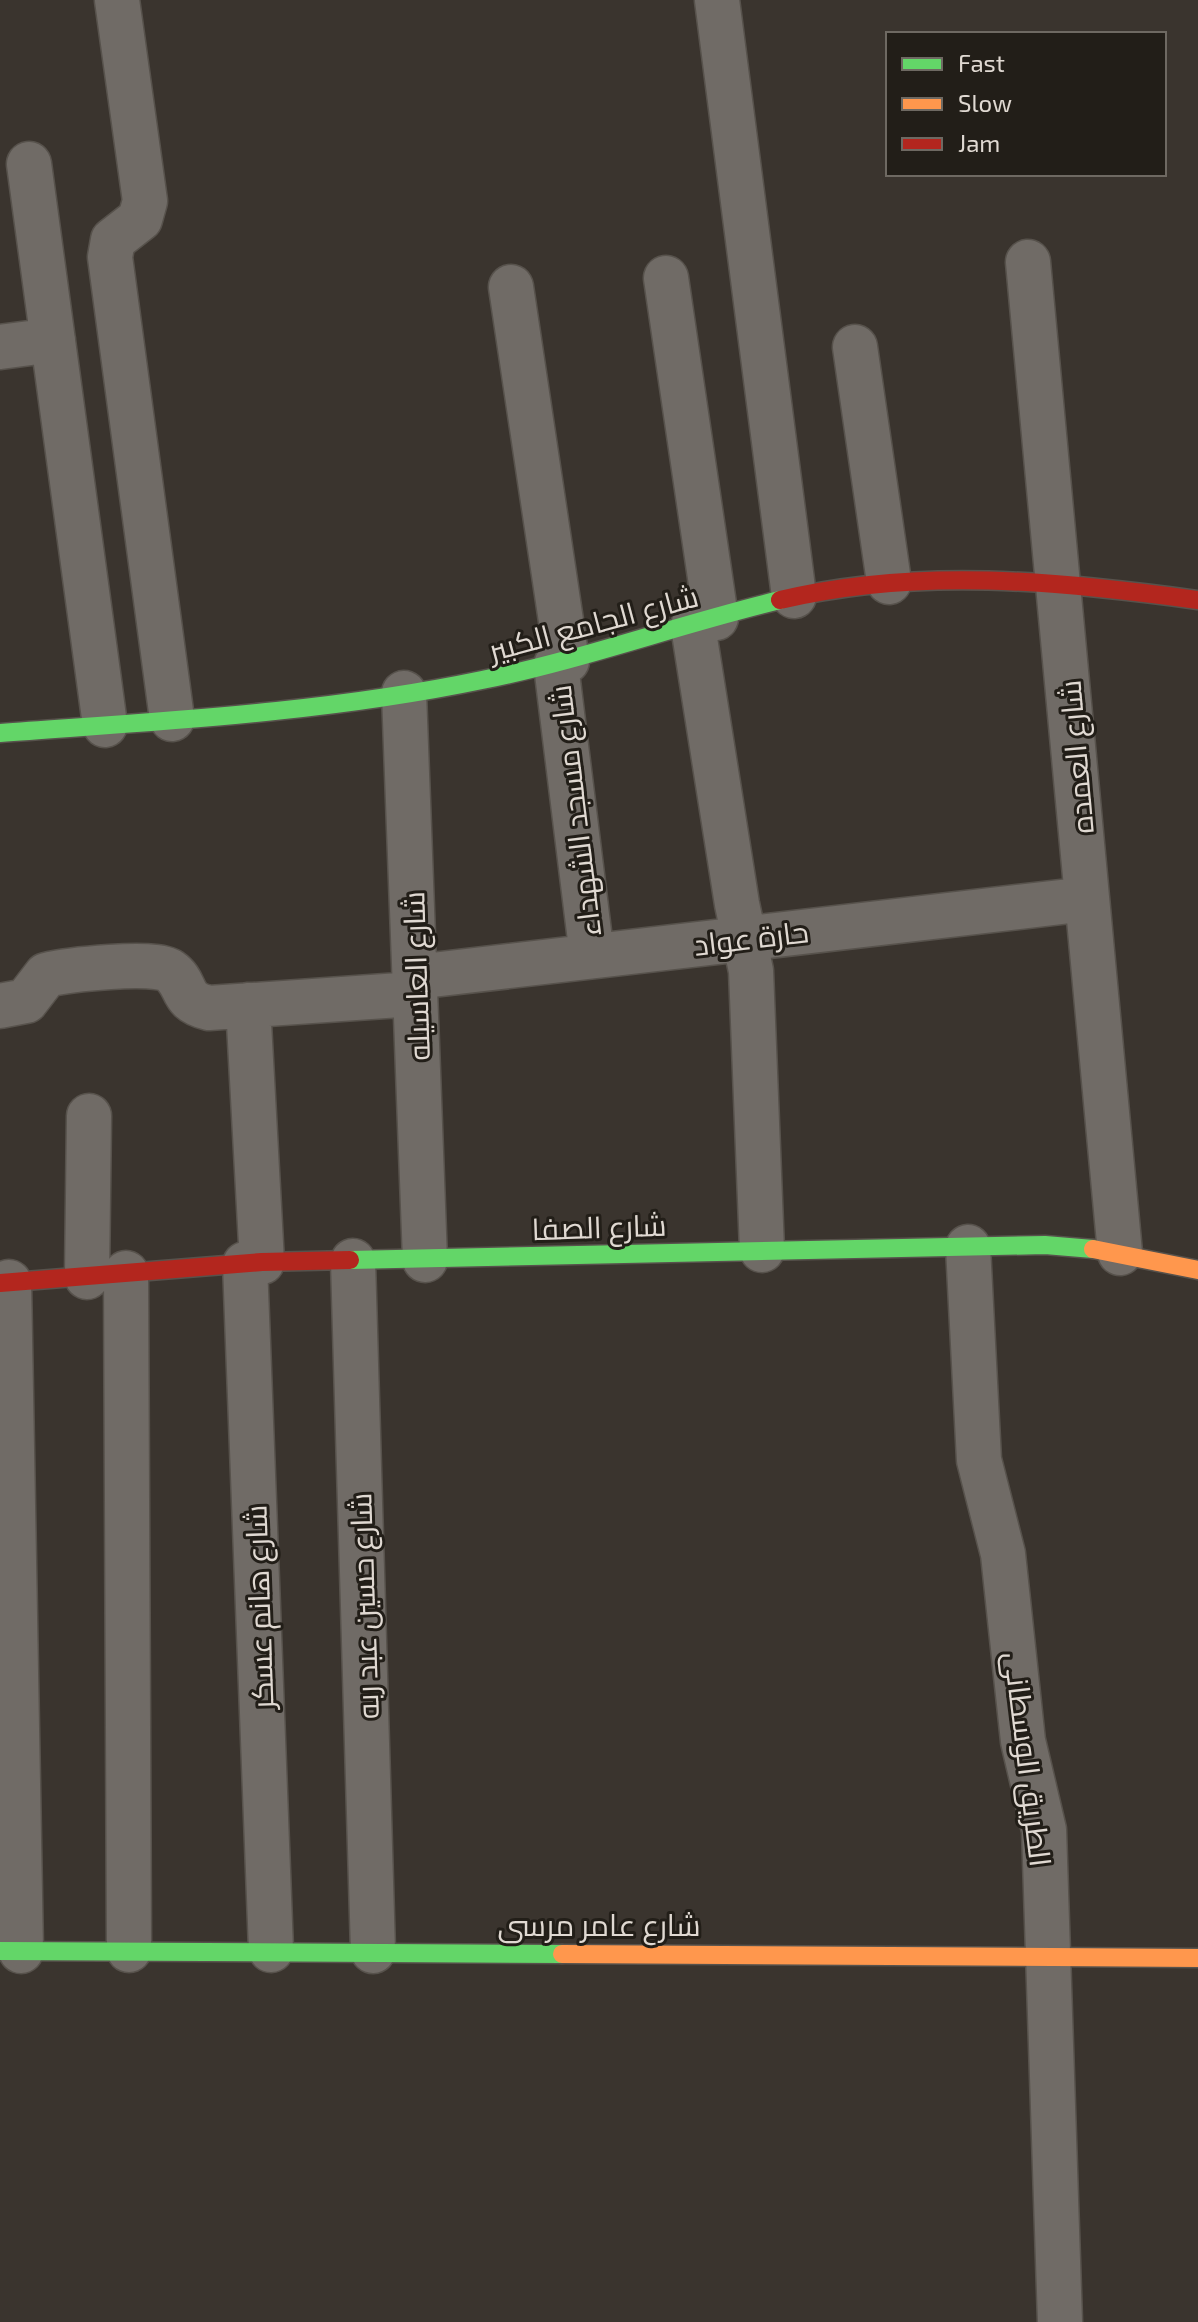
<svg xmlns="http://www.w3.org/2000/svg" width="1198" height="2322" font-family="'Exo 2',Cairo,sans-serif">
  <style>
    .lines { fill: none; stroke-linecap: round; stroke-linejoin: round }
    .street-casing { stroke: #57524c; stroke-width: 47 }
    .fast-casing { stroke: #57524c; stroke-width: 21 }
    .slow-casing { stroke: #57524c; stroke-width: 21 }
    .jam-casing { stroke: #57524c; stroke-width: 21 }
    .street { stroke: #706b66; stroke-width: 44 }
    .fast { stroke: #63d668; stroke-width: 18 }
    .slow { stroke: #ff974d; stroke-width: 18 }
    .jam { stroke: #b3261e; stroke-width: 18 }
    .labels { text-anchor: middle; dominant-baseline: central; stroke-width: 6; stroke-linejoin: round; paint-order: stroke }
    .street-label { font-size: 30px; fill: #e0d9d2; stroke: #221e18 }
  </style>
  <rect width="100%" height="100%" fill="#3a342e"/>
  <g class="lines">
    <!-- street casing -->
    <g class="street-casing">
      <path id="street" d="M117,0l28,201 -5,18 -27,21 -3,17 62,462
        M717,0l77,596
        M29,164l76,561
        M1028,262l92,991
        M666,278l50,340
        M511,287l56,374
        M0,347l53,-7
        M855,347l34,235
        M693,626l44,278 14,67 11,279
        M556,665l36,291
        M404,693l21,567
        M415,977l672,-78
        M248,1005l14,257
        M0,1006l26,-5 20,-26c20,-5 109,-15 124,-4 19,13 8,30 39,37l206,-14
        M968,1247l11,213 24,94 20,187 21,89 16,492
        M353,1261l20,690
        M245,1264l26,686
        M126,1273l3,677
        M87,1277l2,-161
        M9,1282l12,669"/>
    </g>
    <!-- fast casing -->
    <g class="fast-casing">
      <path id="fast" d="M0,733c160,-12 324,-20 482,-53 100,-20 198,-56 298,-80
        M350,1260l695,-15 48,4
        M0,1951l562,3"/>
    </g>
    <!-- slow casing -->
    <g class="slow-casing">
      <path id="slow" d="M1093,1249l105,21
        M562,1954l636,4"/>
    </g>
    <!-- jam casing -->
    <g class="jam-casing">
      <path id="jam" d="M780,600c138,-33 278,-19 418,0
        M0,1283l262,-21 88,-2"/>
    </g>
    <!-- street -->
    <use href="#street" class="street"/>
    <!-- fast -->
    <use href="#fast" class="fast"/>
    <!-- slow -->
    <use href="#slow" class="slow"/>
    <!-- jam -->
    <use href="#jam" class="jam"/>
  </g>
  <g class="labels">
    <!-- street labels -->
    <g class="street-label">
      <text transform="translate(593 622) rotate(-15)">شارع الجامع الكبير</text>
      <text transform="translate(1075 757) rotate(-95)">شارع العمده</text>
      <text transform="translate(574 811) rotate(-97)">شارع مسجد الشهداء</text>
      <text transform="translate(751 937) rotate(-7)">حارة عواد</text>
      <text transform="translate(415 976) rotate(-92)">شارع العاسيله</text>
      <text transform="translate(599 1226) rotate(-2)">شارع الصفا</text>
      <text transform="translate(363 1606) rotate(-92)">شارع حسين عبد ربه</text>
      <text transform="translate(258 1607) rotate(-92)">شارع هانم عسكر</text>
      <text transform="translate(1029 1759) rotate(83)">الطريق الوسطانى</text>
      <text x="599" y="1924">شارع عامر مرسى</text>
    </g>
  </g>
  <!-- legend -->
  <rect x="886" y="32" width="280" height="144" fill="#221e18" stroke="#6e6962" stroke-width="2"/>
  <rect x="902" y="58" width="40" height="12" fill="#63d668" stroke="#6e6962" stroke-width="2"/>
  <text x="958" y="72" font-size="24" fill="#e0d9d2">Fast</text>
  <rect x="902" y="98" width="40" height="12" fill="#ff974d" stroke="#6e6962" stroke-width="2"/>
  <text x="958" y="112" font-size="24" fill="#e0d9d2">Slow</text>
  <rect x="902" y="138" width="40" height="12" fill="#b3261e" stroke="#6e6962" stroke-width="2"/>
  <text x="958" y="152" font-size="24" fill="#e0d9d2">Jam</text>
</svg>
